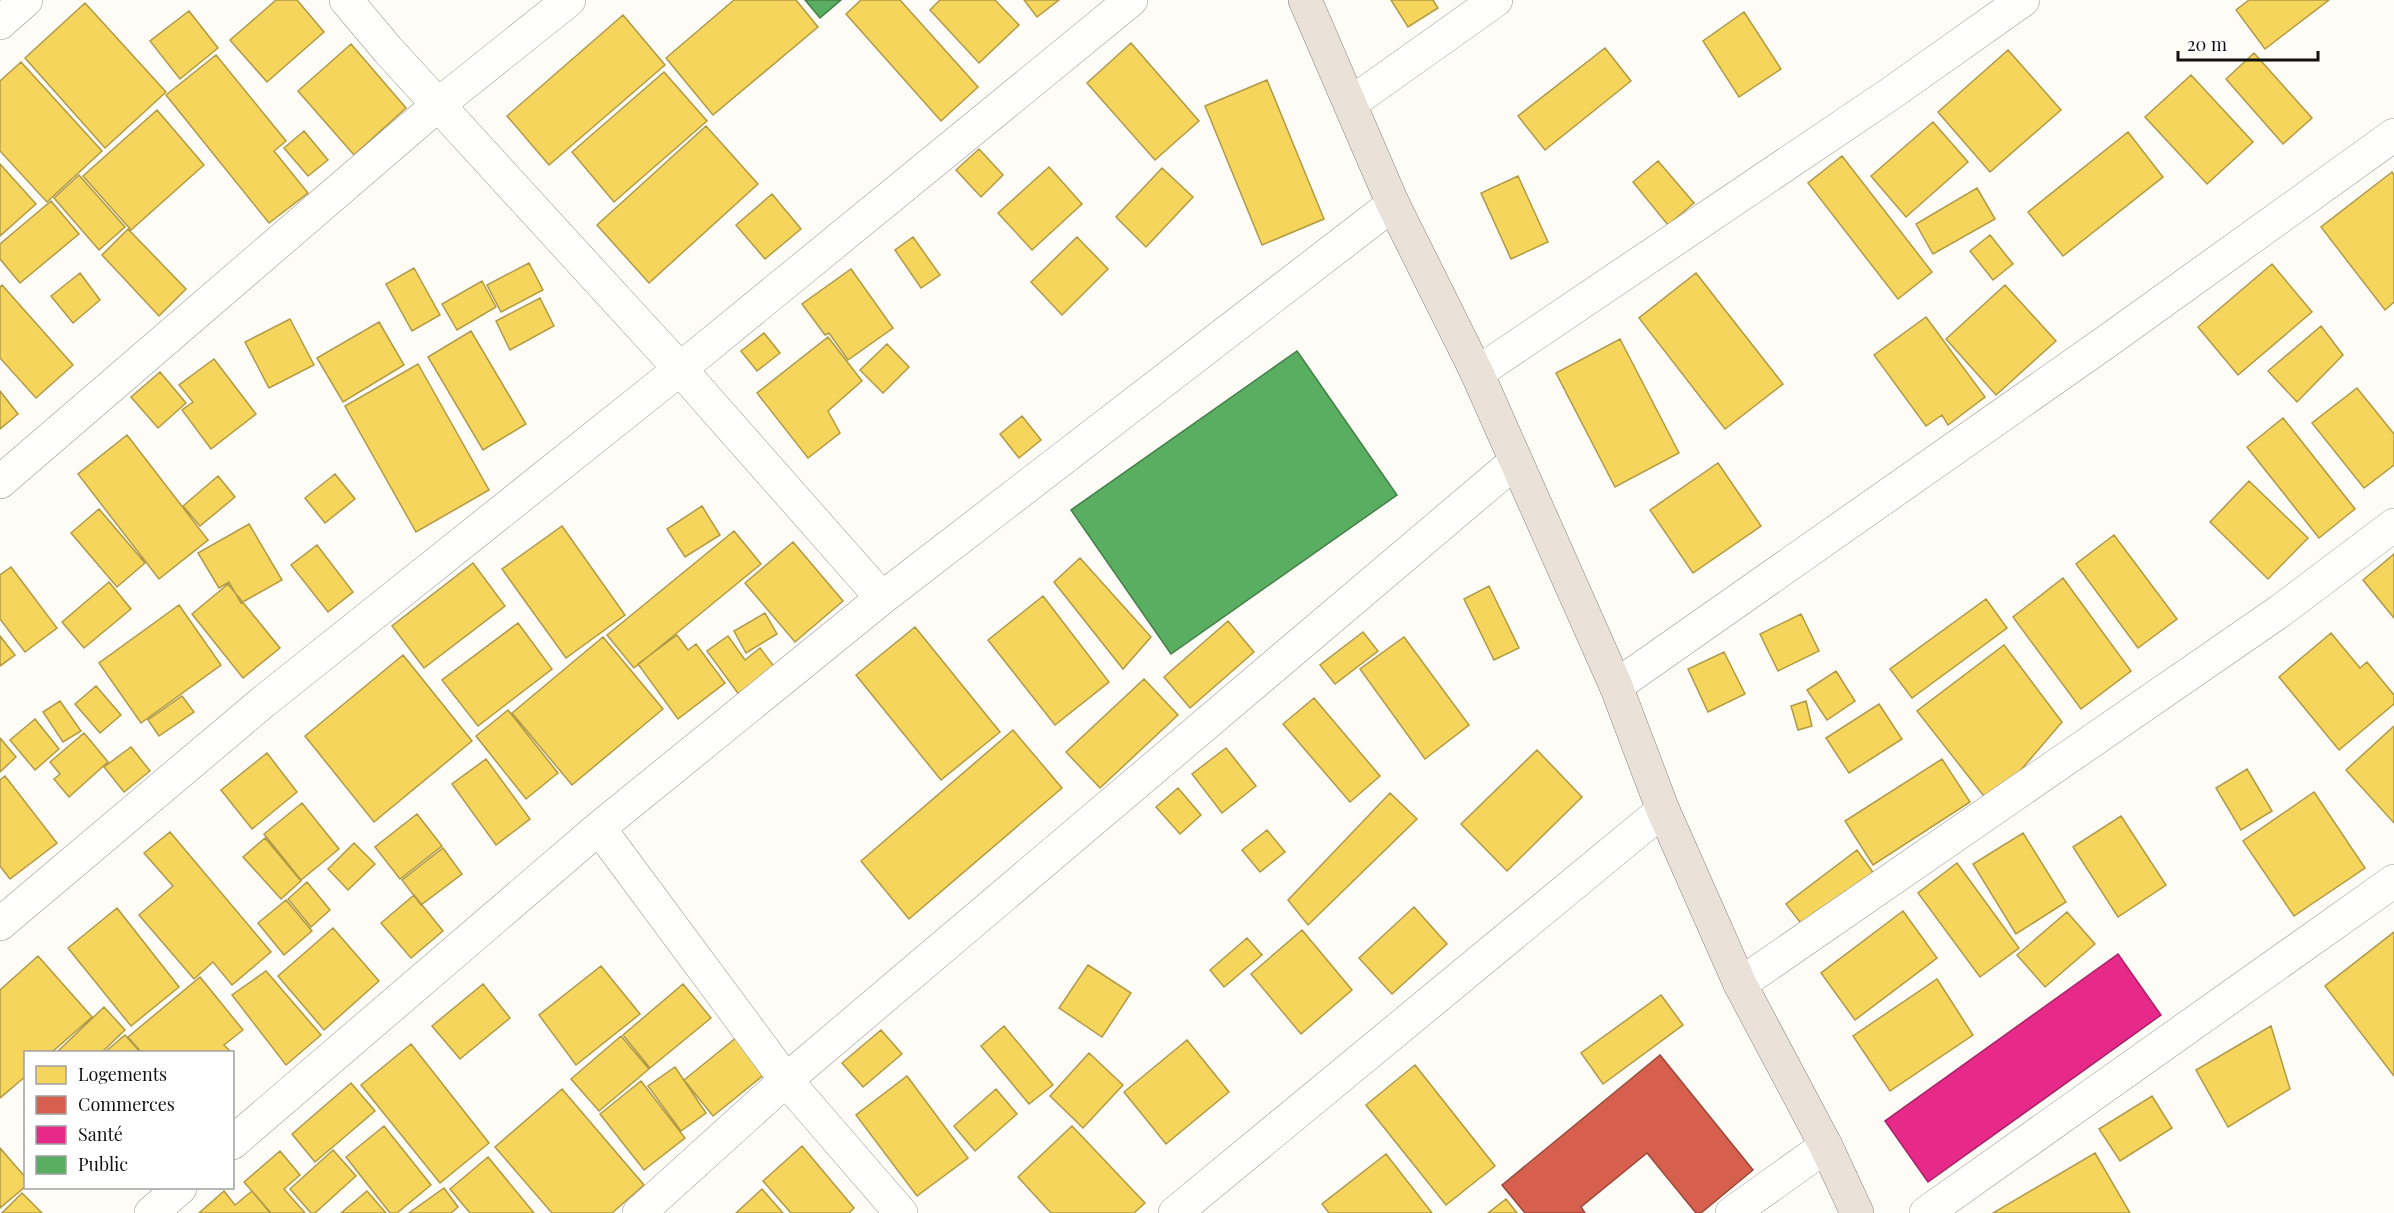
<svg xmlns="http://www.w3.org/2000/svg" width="2394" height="1213" font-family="'Playfair Display',serif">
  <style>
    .homes { fill: #f6d55c; stroke: #b19a46; stroke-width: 1.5 }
    .shops { fill: #d6604d; stroke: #9b483b; stroke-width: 1.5 }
    .health { fill: #e7298a; stroke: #a72266; stroke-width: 1.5 }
    .public { fill: #5aae61; stroke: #447f49; stroke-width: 1.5 }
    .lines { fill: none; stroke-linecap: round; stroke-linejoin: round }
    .minor-casing { stroke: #979795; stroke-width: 34 }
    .highway-casing { stroke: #858482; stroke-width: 34 }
    .minor { stroke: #fffffe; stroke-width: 33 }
    .highway { stroke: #eae1d8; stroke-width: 33 }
  </style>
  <rect width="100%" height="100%" fill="#fdfcf7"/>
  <!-- homes -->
  <path class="homes" d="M276,0h21l27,32 -57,50 -37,-42z
    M734,0h62l22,27 -105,88 -47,-57z
    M861,0h39l78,87 -37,34 -95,-107z
    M940,0h55l24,25 -40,38 -49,-53z
    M1024,0h35l-22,17z
    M1391,0h42l5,8 -30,19z
    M2249,0h80l-64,49 -29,-39z
    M85,3l81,89 -61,56 -80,-90z
    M189,11l29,37 -38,31 -30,-38z
    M1744,12l37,57 -42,28 -36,-56z
    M623,15l42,50 -116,100 -42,-49z
    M1131,43l68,78 -44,39 -68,-77z
    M351,44l55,64 -52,47 -56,-64z
    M1605,48l26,33 -86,69 -27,-34z
    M2008,50l53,60 -71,62 -52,-60z
    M2254,53l58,65 -29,26 -57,-65z
    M216,55l70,86 -12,10 34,42 -39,30 -103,-128z
    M21,62l81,89 -55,51 -47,-51v-70z
    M664,72l43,49 -93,81 -42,-50z
    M2191,75l62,67 -46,42 -62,-67z
    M1267,80l57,139 -62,26 -57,-139z
    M157,110l47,55 -73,65 -48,-54z
    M1933,122l35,40 -62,55 -35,-41z
    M706,126l52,58 -109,99 -52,-58z
    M304,131l24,29 -20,16 -24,-28z
    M2128,132l35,45 -100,79 -35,-44z
    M979,149l24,26 -22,22 -25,-27z
    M1842,156l90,116 -34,27 -90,-116z
    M1658,161l36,42 -26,22 -35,-43z
    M0,164l36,40 -36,32z
    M1049,167l33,37 -50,46 -34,-37z
    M1162,168l31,29 -47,50 -30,-30z
    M2392,172l2,3v127l-9,8 -64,-83z
    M79,175l46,52 -26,23 -45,-52z
    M1518,176l30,66 -37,17 -30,-66z
    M1977,188l18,31 -62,35 -17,-30z
    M772,194l29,35 -36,30 -29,-34z
    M51,201l28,33 -59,49 -20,-24v-15z
    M128,229l58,60 -27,27 -57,-61z
    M1990,235l23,29 -20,16 -23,-29z
    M913,237l27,38 -19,13 -26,-38z
    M1077,237l31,32 -46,46 -31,-33z
    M529,263l14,27 -42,22 -14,-27z
    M2272,264l40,48 -74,63 -40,-48z
    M414,268l26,47 -28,16 -26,-47z
    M851,269l42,59 -45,32 -19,-27 -4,2 -23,-31z
    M80,273l20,27 -27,23 -22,-27z
    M1696,273l87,111 -58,45 -86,-111z
    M482,281l14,26 -39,23 -15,-26z
    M2,285l71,80 -37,33 -36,-40v-71z
    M2005,285l51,56 -60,54 -50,-56z
    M540,298l14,28 -44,24 -14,-29z
    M1926,317l59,80 -37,28 -6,-10 -16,11 -52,-71z
    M290,319l24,46 -45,23 -24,-46z
    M379,322l25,43 -61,37 -26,-44z
    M2321,326l22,29 -46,47 -29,-31z
    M471,331l55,93 -43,26 -55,-93z
    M764,333l16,20 -23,18 -16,-20z
    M828,337l34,44 -34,30 12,22 -32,25 -51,-65z
    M1620,339l59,114 -64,34 -59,-114z
    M887,344l22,23 -26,26 -23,-23z
    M214,359l42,55 -45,35 -29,-39 11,-8 -14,-17z
    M418,364l71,126 -73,42 -71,-126z
    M160,372l26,31 -28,25 -27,-31z
    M2357,388l37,46v31l-30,23 -52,-65z
    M0,391l18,23 -18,15z
    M1022,416l19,24 -22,18 -19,-24z
    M2283,418l72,91 -36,29 -72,-91z
    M127,435l81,105 -49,39 -81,-105z
    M1718,463l43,63 -68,47 -43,-63z
    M335,474l20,25 -30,24 -20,-25z
    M218,476l17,21 -35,29 -17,-20z
    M2249,481l59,57 -40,41 -58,-57z
    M702,506l18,29 -35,22 -18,-28z
    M99,509l46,54 -28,24 -46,-54z
    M249,524l33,56 -41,23 -12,-21 -10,6 -21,-35z
    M562,526l63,89 -59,43 -64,-89z
    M734,531l27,33 -127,104 -27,-33z
    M2114,535l63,84 -39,29 -62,-84z
    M793,542l50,59 -48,41 -50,-59z
    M317,545l36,47 -25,20 -37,-47z
    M2394,554v64l-31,-38z
    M1080,558l71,79 -28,32 -69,-87z
    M473,563l32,43 -81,62 -32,-42z
    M11,567l46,61 -32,24 -25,-33v-44z
    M2063,578l68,93 -50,38 -68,-92z
    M109,582l22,27 -47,39 -22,-26z
    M228,584l52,64 -37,30 -51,-64z
    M1489,586l30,62 -25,12 -30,-61z
    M1043,596l66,86 -54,43 -67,-85z
    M1986,599l21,29 -95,70 -22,-29z
    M179,605l42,60 -80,58 -42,-60z
    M765,613l12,21 -31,19 -12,-22z
    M1801,614l18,37 -41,20 -18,-37z
    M1228,621l26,31 -64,56 -26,-31z
    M518,623l34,46 -74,57 -36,-46z
    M915,627l85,105 -59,48 -85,-105z
    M1363,632l15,19 -43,33 -15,-19z
    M2331,633l29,35 7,-6 27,33v9l-55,46 -60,-73z
    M677,635l11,15 8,-6 29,39 -47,36 -40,-55z
    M0,636l15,19 -15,11z
    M728,636l17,24 15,-12 16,21 -36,27 -33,-45z
    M603,637l60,72 -91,76 -60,-72z
    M1404,637l65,88 -44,34 -65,-90z
    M2004,645l58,77 -71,83 -74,-94z
    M1724,652l21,42 -37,18 -20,-43z
    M403,655l69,86 -98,81 -69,-86z
    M1836,671l19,30 -28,19 -20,-30z
    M1144,679l34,36 -78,73 -34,-36z
    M96,686l25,29 -21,18 -25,-29z
    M182,696l12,16 -35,24 -11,-16z
    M1314,698l66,78 -30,26 -67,-78z
    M60,701l21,30 -18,11 -20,-30z
    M1806,701l6,25 -14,4 -7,-24z
    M1879,704l23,35 -53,34 -23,-35z
    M508,710l50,63 -32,26 -50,-63z
    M35,719l24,30 -24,21 -25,-30z
    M2394,726v97l-48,-53z
    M1013,730l49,58 -153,131 -48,-58z
    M84,733l24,29 -39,35 -15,-18 6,-5 -10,-12z
    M0,738l16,19 -16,15z
    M131,747l19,24 -26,21 -20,-25z
    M1226,748l30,38 -34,27 -30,-39z
    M1537,750l45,47 -75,74 -46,-47z
    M267,753l30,39 -45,37 -31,-39z
    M486,759l44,60 -34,26 -44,-61z
    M1942,759l28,43 -97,63 -28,-44z
    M2247,769l25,42 -31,19 -25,-42z
    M5,776l52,67 -47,36 -10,-13v-86z
    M1178,788l23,27 -21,19 -24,-27z
    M2314,792l51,76 -71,48 -51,-75z
    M1390,793l27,26 -109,106 -20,-25z
    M302,803l37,46 -38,31 -37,-46z
    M417,814l25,32 -42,33 -25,-32z
    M2121,816l45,69 -48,32 -45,-70z
    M1267,830l18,22 -25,20 -18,-22z
    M170,832l101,120 -39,33 -19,-23 -19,17 -55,-64 34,-29 -29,-33z
    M2023,833l43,69 -50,32 -43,-70z
    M265,838l36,43 -20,18 -38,-42z
    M354,843l21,21 -27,26 -20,-21z
    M443,848l19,26 -41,31 -19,-25z
    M1857,850l23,32 -70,53 -24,-31z
    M1957,863l62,85 -39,29 -62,-84z
    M307,882l23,28 -19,17 -23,-28z
    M414,895l29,36 -32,27 -30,-35z
    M286,900l26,31 -28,24 -26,-32z
    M1414,907l33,37 -55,50 -33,-36z
    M117,908l62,79 -48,39 -63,-78z
    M1903,911l34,47 -82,62 -34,-47z
    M2067,912l28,32 -50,43 -28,-32z
    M333,928l46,53 -55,49 -46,-54z
    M1302,930l50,60 -51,44 -50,-60z
    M2394,932v144l-69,-90z
    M1247,938l15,17 -38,32 -14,-17z
    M38,956l54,61 -40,35h-26v24l-26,22v-108z
    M1088,965l43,28 -29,44 -43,-29z
    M601,966l39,48 -64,51 -37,-50z
    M266,971l55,64 -35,30 -54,-70z
    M200,977l43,53 -19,15 7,7h-90l-13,-15z
    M1937,979l36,56 -83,56 -37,-55z
    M483,984l27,34 -50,41 -28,-33z
    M683,984l28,34 -61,50 -27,-33z
    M1661,995l22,30 -80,59 -22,-31z
    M104,1007l21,23 -23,22h-45z
    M1004,1026l49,59 -24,19 -48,-58z
    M2271,1026l19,63 -62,38 -32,-57z
    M881,1030l21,24 -39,33 -21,-24z
    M742,1033l29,36 -58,47 -29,-36z
    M125,1035l15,17h-35z
    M621,1036l28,33 -50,42 -28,-32z
    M1187,1040l42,52 -63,52 -42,-52z
    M411,1044l78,99 -49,40 -79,-98z
    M1089,1053l34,32 -40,43 -33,-32z
    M1415,1065l80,101 -49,39 -80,-100z
    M675,1067l31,46 -25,18 -33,-45z
    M907,1076l61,82 -51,38 -61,-81z
    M641,1081l44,57 -41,32 -44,-56z
    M351,1083l24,28 -60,51 -23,-28z
    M562,1089l82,96 -32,28h-60l-57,-66z
    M996,1089l21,25 -42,37 -21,-25z
    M2152,1096l20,32 -52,33 -21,-32z
    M384,1126l47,59 -34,28h-7l-44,-56z
    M1072,1126l73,77 -11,10h-83l-33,-36z
    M802,1146l52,62 -5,5h-58l-28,-32z
    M0,1148l26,30v8l-26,22z
    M333,1150l23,26 -41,37h-4l-21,-24z
    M280,1151l20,24 -16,14 21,24h-34l-27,-31z
    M2095,1153l35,60h-137z
    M1386,1154l46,59h-103l-7,-9z
    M488,1157l46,56h-64l-20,-24z
    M444,1188l14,19 -7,6h-42z
    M762,1189l21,24h-47z
    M224,1191l11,14 17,-14 18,22h-71z
    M367,1191l19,22h-45z
    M22,1193l20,20h-40z
    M1506,1199l11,14h-29z"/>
  <!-- shops -->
  <path class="shops" d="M1660,1055l93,115 -52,43h-5l-49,-60 -66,54 4,6h-60l-23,-28z"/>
  <!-- health -->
  <path class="health" d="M2118,954l43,61 -233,167 -43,-61z"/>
  <!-- public -->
  <path class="public" d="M805,0h36l-21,18z
    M1297,351l100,144 -226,159 -100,-144z"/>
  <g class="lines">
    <!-- minor casing -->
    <g class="minor-casing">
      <path id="minor" d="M346,0l42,50 292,319 202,229
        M0,23l26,-23
        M1351,103l145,-103
        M1477,373l413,-279 133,-94
        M0,482l439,-378 130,-104
        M1616,686l490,-344 288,-207
        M599,828l187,252 115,133
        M0,924l263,-222 417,-333 451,-369
        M1740,984l540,-373 114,-86
        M232,1143l367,-315 283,-230 511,-394
        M151,1213l29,-25
        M639,1213l147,-133 730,-619
        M1175,1213l488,-403
        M1732,1213l94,-67
        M1926,1213l468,-332"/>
    </g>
    <!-- highway casing -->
    <g class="highway-casing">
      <path id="highway" d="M1305,0l88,204 84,169 139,313 47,124 77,174 86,162 31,67"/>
    </g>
    <!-- minor -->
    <use href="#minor" class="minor"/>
    <!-- highway -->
    <use href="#highway" class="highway"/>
  </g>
  <!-- legend -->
  <rect x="24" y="1051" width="210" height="138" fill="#ffffff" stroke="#a0a0a0" stroke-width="1.5"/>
  <rect x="36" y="1066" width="30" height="18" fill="#f6d55c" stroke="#a0a0a0" stroke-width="1.5"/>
  <text x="78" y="1081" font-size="18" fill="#111111">Logements</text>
  <rect x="36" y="1096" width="30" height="18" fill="#d6604d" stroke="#a0a0a0" stroke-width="1.5"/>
  <text x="78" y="1111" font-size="18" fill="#111111">Commerces</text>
  <rect x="36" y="1126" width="30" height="18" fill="#e7298a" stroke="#a0a0a0" stroke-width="1.5"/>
  <text x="78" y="1141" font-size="18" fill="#111111">Santé</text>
  <rect x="36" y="1156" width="30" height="18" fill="#5aae61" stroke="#a0a0a0" stroke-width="1.5"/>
  <text x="78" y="1171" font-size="18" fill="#111111">Public</text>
  <!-- scale -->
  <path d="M2178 51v9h140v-9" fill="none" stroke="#111111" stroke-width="3"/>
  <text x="2187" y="51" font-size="18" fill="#111111" stroke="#ffffff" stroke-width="4.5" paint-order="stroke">20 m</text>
</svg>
